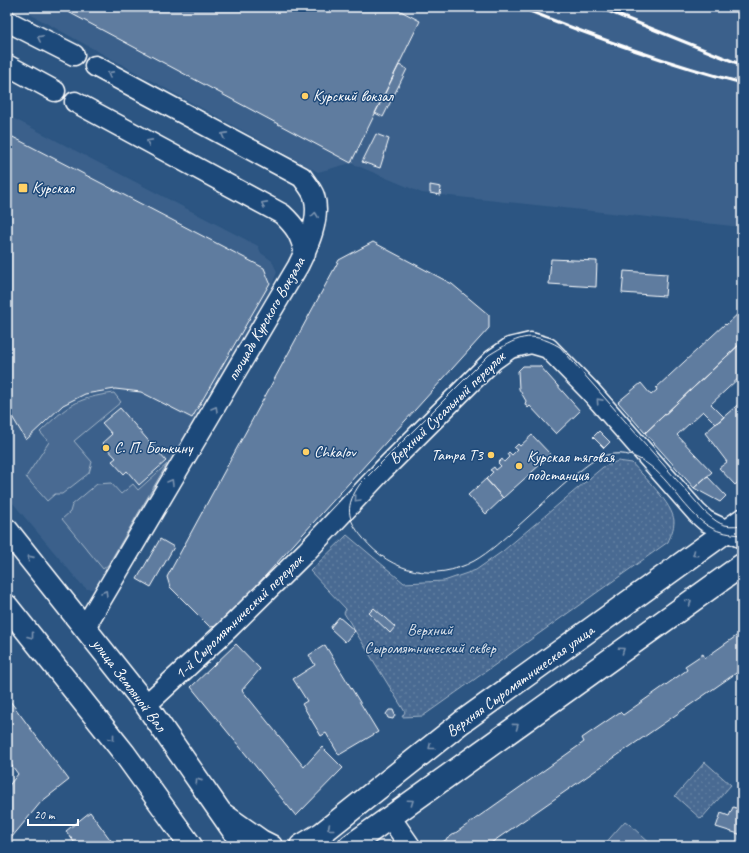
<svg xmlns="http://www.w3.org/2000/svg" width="749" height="853" font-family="Caveat,sans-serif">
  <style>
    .built { fill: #3b618b }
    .grass { fill: #486b92; stroke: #a4b5c8 }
    .park { fill: url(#park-dots); stroke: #a4b5c8 }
    .building { fill: #5e7c9f; stroke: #fff }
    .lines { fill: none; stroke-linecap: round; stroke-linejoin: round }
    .minor-casing { stroke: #fff; stroke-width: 23 }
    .secondary-casing { stroke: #fff; stroke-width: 25 }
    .primary-casing { stroke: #fff; stroke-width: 25 }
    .minor { stroke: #1f4a7a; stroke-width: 20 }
    .secondary { stroke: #1f4a7a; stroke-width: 22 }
    .primary { stroke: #1f4a7a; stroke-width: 22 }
    .tram { stroke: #fff; stroke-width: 1 }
    .rail { stroke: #fff; stroke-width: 3 }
    .oneway { stroke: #7992af }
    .poi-dot { fill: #ffd166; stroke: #1f4a7a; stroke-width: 1.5 }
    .labels { text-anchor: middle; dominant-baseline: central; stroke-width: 3; stroke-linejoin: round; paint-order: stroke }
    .poi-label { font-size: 16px; fill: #fff; stroke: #1f4a7a; text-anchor: start }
    .street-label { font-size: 16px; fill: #fff; stroke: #1f4a7a }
    .park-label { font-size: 16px; fill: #dae1e9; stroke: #1f4a7a }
  </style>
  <defs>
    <pattern id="park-dots" width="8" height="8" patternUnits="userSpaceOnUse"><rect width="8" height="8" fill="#486b92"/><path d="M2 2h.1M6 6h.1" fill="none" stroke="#6381a2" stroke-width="1.8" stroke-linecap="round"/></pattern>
  </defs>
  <rect width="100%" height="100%" fill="#2c5582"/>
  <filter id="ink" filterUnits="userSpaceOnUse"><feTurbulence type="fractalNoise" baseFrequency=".025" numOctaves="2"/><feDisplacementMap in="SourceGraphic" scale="8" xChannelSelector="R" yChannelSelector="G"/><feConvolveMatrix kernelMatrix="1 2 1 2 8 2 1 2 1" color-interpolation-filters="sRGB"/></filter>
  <g filter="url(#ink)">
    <!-- built -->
    <path class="built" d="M17,7h725v220l-320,-34 -71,-30 -33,9z
      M7,115l251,131 3,7 11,8 5,11 -7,18 -158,277 -15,21 -3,1h-7l-7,-6 -73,-87z"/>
    <!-- grass -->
    <path class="grass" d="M114,393l7,9 -47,39 18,21 -3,11 -27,21h-7l-8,7 -21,-24 23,-35 -9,-10c27,-26 36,-34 74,-39z
      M167,464l-59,101 -5,4 -41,-50 8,-7 2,-7 25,-21 14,-1 10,11 12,-10 5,6z
      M625,821l4,3 24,22h-50z"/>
    <!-- park -->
    <path class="park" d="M618,461l14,2c11,13 41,41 42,58 0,8 -3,14 -6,21l-245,174 -21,1 3,-5 -61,-99 2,-4 -36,-38 37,-36 57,48 40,-2 32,-11 27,-19 100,-84z
      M705,762l26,23 -30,34 -26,-23z"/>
    <!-- building -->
    <path class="building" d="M59,7h334l27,14 -69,142z
      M399,65l8,4 -24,48 -8,-4z
      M7,134l257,134 6,15 -78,135 -51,-26 -26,-3 -30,5 -22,11 -37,35 -19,-32z
      M376,134l13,5 -9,29 -18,-6z
      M430,185l11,2 -1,8 -10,-2z
      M373,242l79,42 37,31v13l-269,298 -10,1 -40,-40 -3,-10 172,-317z
      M551,259l46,2 -1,26 -47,-3z
      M624,271l43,3 -2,22 -43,-3z
      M742,310v32l-97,91 -27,-31 23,-19 10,12 6,-5 -1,-2 69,-64 1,1z
      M742,342v33l-31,29 13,13 -8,7 -13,-13 -26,24 35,37 -18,16 -49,-55z
      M523,366h17l40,45 -24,23 -26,-28 -2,2 -3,-4 1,-3 -7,-12 -1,-18z
      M742,401v78l-7,6 -16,-17 8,-6 -22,-29z
      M120,408l46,53 -27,24 -12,-14 -3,3 -12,-13 4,-3 -14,-15 10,-9 -10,-11z
      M599,431l11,11 -6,6 -11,-11z
      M532,435l19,20 -48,43 -17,-19 7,-7 -3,-2 4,-3 2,3 5,-4 -3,-3 4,-4 2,3 5,-5 -2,-3 2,-2 3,3 5,-5 -3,-2 4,-4 2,2z
      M707,476l19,20 -6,6 -26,-14z
      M486,479l17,19 -17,16 -18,-19z
      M160,539l14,8 -23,40 -14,-8z
      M374,608l21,19 -5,6 -21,-20z
      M339,617l16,14 -10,11 -15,-14z
      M742,632v37l-251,174 3,3h-57l147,-104 -2,-4 38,-26 3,3 64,-45 -2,-4 18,-12 2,4z
      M236,644l24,25 -18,21 62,77 18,-20 21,21 -47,48 -105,-129z
      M325,645l53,87 -39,23 -13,-22 -5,3 -19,-32 5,-3 -14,-22 22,-14 -6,-10z
      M7,697l62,83 -28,22 -34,41v-55l11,-14 -11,-15z
      M389,710h4l2,5 -2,4 -5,-1 -2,-4z
      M733,807l9,3v25l-26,-8 5,-14 8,3z
      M90,812l25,34h-38l-11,-15z"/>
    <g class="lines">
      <!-- minor casing -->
      <g class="minor-casing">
        <path id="minor" d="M7,21l67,34
          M7,65l48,26
          M75,102l207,112c14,13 18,20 23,39
          M85,627l213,-361c10,-20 23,-48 16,-70 -2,-6 -8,-13 -12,-19l-207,-111
          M146,705l82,-76 79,-78 76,-81 110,-110 17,-12 21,-5 17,5 43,44 106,121 9,8 36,17
          M390,817l20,29"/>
      </g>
      <!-- secondary casing -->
      <g class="secondary-casing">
        <path id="secondary" d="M224,815l37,26 10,5
          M301,846l20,-12 141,-112 280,-202
          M350,846l392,-281"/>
      </g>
      <!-- primary casing -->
      <g class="primary-casing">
        <path id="primary" d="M7,530l139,175 98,141
          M7,606l117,147 67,93"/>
      </g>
      <!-- minor -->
      <use href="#minor" class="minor"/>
      <!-- secondary -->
      <use href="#secondary" class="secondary"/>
      <!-- primary -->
      <use href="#primary" class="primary"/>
      <!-- tram -->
      <path class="tram" d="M742,525c-20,3 -24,-2 -38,-14l-144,-164c-31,-18 -43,-9 -71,8l-129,129c-15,22 -14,34 3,54 28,35 72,44 111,23 16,-9 29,-22 43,-34 20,-18 39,-36 59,-53 9,-7 20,-17 31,-19 35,-8 57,23 76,47 8,9 16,19 27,25 10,6 20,7 32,8"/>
      <!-- rail -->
      <path class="rail" d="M520,7c73,30 146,56 222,76
        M598,7l144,58"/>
    </g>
    <!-- one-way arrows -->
    <defs><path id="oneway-chevron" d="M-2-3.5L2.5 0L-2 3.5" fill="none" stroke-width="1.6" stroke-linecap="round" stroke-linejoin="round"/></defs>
    <g class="oneway">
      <use href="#oneway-chevron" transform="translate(40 38) rotate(-153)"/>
      <use href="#oneway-chevron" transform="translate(110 74) rotate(-152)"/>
      <use href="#oneway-chevron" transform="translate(224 135) rotate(-152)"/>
      <use href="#oneway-chevron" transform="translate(149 142) rotate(-152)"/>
      <use href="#oneway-chevron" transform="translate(264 204) rotate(-152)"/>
      <use href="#oneway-chevron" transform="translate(315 215) rotate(-83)"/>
      <use href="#oneway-chevron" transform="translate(599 401) rotate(-132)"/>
      <use href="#oneway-chevron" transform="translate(215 409) rotate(-60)"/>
      <use href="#oneway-chevron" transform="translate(171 482) rotate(-59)"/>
      <use href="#oneway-chevron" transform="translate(357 499) rotate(133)"/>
      <use href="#oneway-chevron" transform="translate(695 554) rotate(143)"/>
      <use href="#oneway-chevron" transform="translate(30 558) rotate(-129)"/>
      <use href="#oneway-chevron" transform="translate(105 593) rotate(-59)"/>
      <use href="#oneway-chevron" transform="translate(689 602) rotate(-36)"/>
      <use href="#oneway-chevron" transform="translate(31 636) rotate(52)"/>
      <use href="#oneway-chevron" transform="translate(622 650) rotate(-35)"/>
      <use href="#oneway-chevron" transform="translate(516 726) rotate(-36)"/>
      <use href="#oneway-chevron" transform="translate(112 738) rotate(52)"/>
      <use href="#oneway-chevron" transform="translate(431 747) rotate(141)"/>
      <use href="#oneway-chevron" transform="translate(198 781) rotate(-125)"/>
      <use href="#oneway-chevron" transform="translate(411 802) rotate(-35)"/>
      <use href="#oneway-chevron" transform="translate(330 828) rotate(142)"/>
    </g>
  </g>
  <!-- markers -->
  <g class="poi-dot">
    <circle cx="305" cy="96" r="4"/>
    <rect x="18" y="183" width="10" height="10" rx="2"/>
    <circle cx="106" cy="448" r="4"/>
    <circle cx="306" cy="452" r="4"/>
    <circle cx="491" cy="455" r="4"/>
    <circle cx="519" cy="466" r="4"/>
  </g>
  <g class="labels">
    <!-- poi labels -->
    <g class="poi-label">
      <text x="313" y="96">Курский вокзал</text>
      <text x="32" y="188">Курская</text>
      <text x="114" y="448">С. П. Боткину</text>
      <text x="314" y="452">Chkalov</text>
      <text x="483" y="455" text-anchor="end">Татра T3</text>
      <text x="527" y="457">Курская тяговая<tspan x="527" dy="18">подстанция</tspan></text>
    </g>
    <!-- street labels -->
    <g class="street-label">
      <text transform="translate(266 319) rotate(-60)">площадь Курского Вокзала</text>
      <text transform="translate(447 408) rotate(-44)">Верхний Сусальный переулок</text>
      <text transform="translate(239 617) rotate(-44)">1-й Сыромятнический переулок</text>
      <text transform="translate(520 681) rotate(-36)">Верхняя Сыромятническая улица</text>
      <text transform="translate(129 685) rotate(53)">улица Земляной Вал</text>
    </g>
    <!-- park labels -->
    <g class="park-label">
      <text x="430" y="630">Верхний<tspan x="430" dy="18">Сыромятнический сквер</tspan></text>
    </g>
  </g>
  <!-- margin -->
  <rect width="749" height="853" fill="none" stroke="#1f4a7a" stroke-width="24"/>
  <rect x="12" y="12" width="725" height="829" fill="none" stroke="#fff" stroke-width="1.5" filter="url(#ink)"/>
  <!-- scale -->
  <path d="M28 819v6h50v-6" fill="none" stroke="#ffffff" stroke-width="2"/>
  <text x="34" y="819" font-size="12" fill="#ffffff" stroke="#1f4a7a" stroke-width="3" paint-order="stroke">20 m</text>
</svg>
